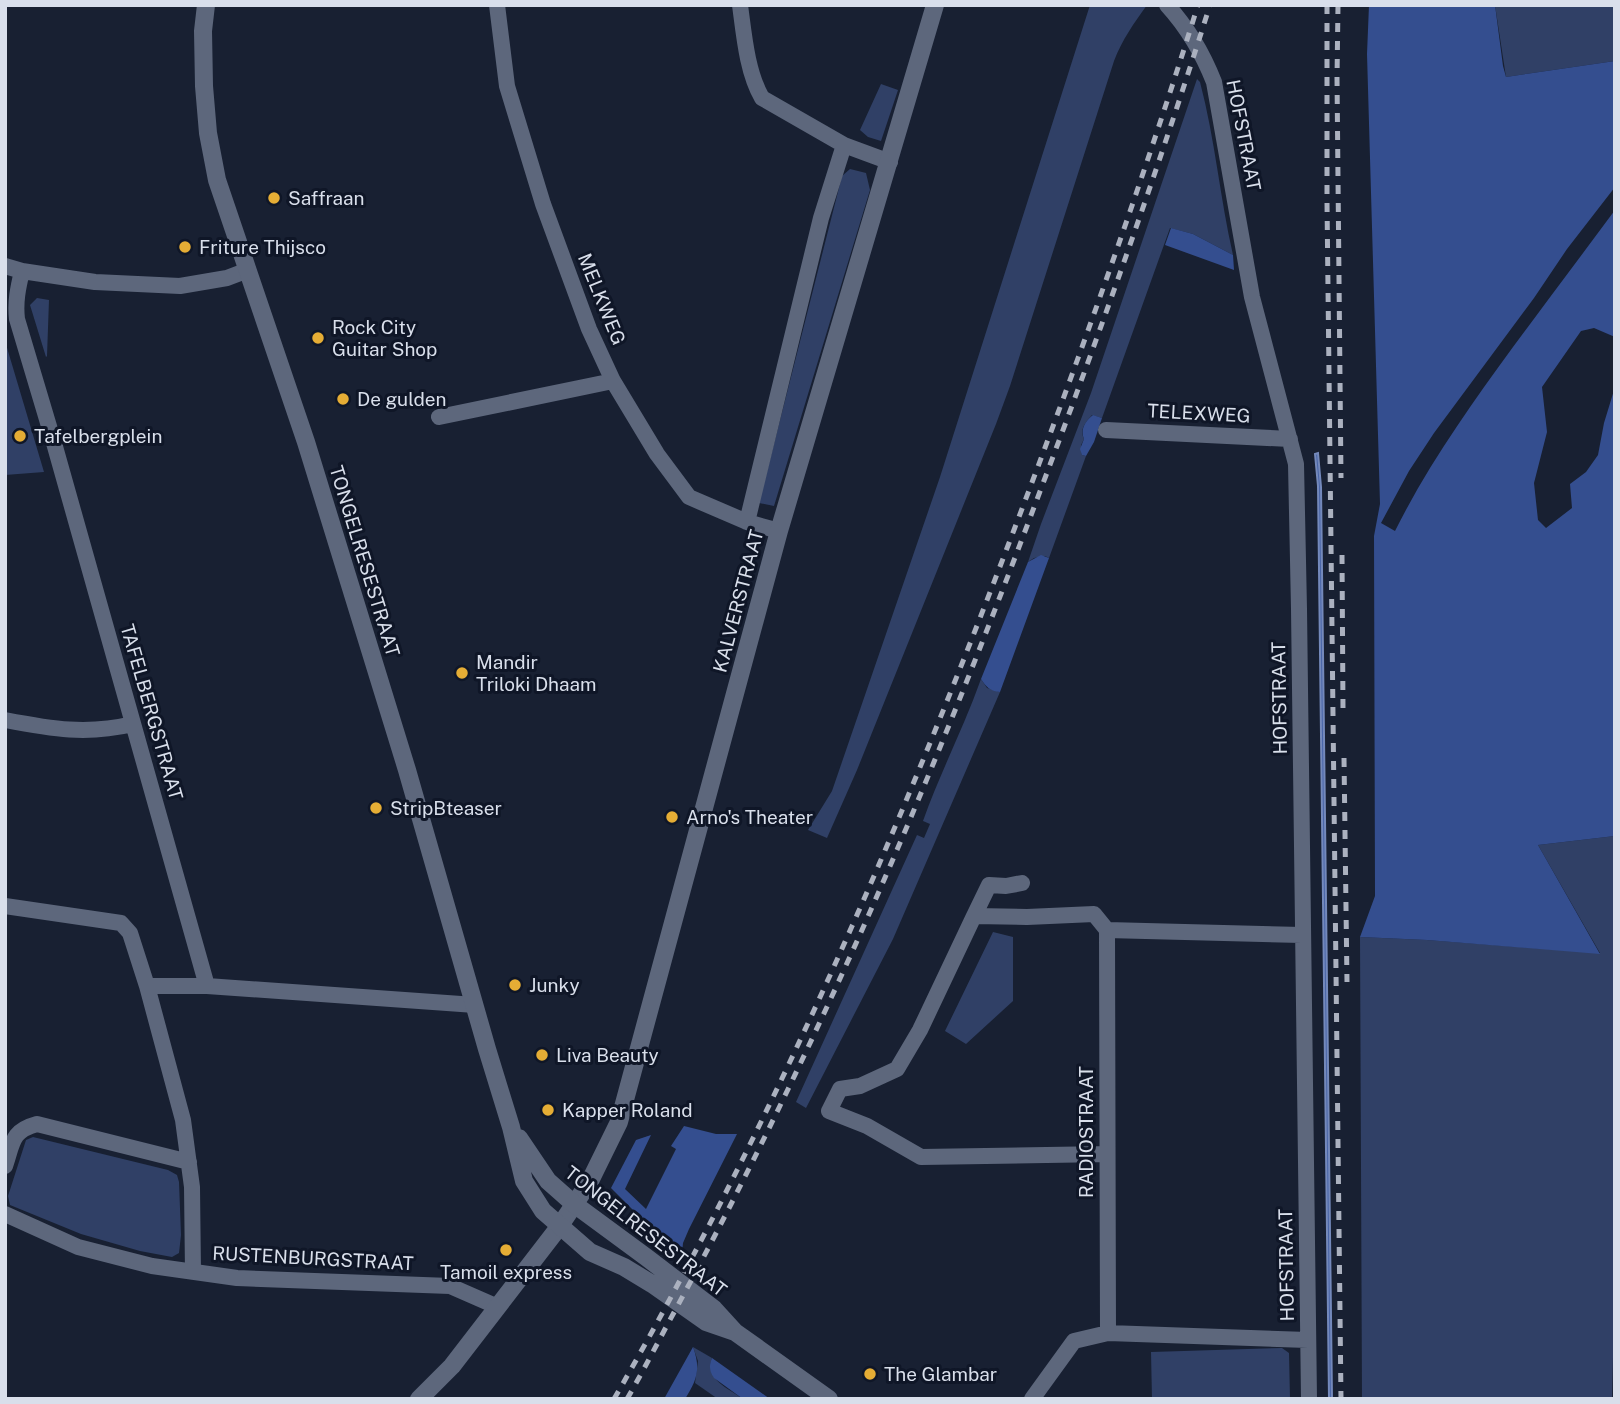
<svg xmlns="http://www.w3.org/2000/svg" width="1620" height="1404" font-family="'Public Sans',sans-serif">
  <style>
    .green { fill: #304066 }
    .forest { fill: #344e8f }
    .water { fill: #4864a7; stroke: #7489bb; stroke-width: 2 }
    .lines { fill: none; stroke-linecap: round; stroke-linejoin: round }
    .minor { stroke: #5d677c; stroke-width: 16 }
    .tertiary { stroke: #5d677c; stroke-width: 18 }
    .secondary { stroke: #5d677c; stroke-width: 18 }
    .rail { stroke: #abb1bf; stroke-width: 5; stroke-dasharray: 9 9; stroke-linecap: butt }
    .poi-dot { fill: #e5ad35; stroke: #0f1627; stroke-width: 2.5 }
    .labels { text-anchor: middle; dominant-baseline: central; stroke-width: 6; stroke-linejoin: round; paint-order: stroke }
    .street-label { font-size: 19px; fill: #d9dfeb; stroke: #0f1627 }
    .poi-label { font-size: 19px; fill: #d9dfeb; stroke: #0f1627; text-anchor: start }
  </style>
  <rect width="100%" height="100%" fill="#182032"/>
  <!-- green -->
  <path class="green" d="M1090,5h57c-13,18 -25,35 -33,56l-104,325 -14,38 -139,346 -30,68 -19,-8 24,-39 108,-314z
    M1495,5h120v56l-109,16z
    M1197,79l3,3c15,57 20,116 33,173l-40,-21 -23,-6 -68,190 -10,-3c-6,7 -13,14 -8,24l-3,6 1,10 4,1 -37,102 -4,-2 -11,2 -6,4 13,-38 50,-131z
    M881,84l17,6 -17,51 -13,-4 -8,-7z
    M850,169l16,4 4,17 -96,316 -15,-3 83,-327z
    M37,298l12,2 -2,56 -1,1 -16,-52z
    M5,341l39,131 -39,3z
    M981,679l6,9 13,4 -107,247 -87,169 -10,-6 121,-267 7,3 6,-14 -7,-3c17,-48 41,-94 58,-142z
    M1615,836v354l-2,9 1,116 -2,84h-250l-2,-462 67,3 173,13 -62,-108z
    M993,932l20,5v64l-47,43 -21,-13z
    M33,1137l135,33 9,5 2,7 2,53 -2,18 -7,4 -32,-6 -59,-17 -71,-29 -2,-9 18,-56z
    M693,1347l19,11c-8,21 16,30 31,41h-25l-23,-16 3,-22z
    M1282,1348l7,5 1,46h-138l-1,-47z"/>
  <!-- forest -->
  <path class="forest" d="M1369,5h126l8,61 3,11 109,-16v126l-48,62 -33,49 -100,135 -25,38 -28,52 14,8c33,-66 75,-125 118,-184 34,-46 68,-91 102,-137v127l-21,-9 -13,3 -39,56 5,45 -13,51 4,37 8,8 26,-20 -2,-24 16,-12 12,-17 6,-32 11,-36v449l-77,9 62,109 -173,-14 -67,-3 15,-41 -1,-360 6,-32 -13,-450z
    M1171,228l22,6 40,21 1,15 -69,-25z
    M1093,415l9,3 -8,24 -8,14 -4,-1 -2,-6 4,-10c-4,-9 1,-18 9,-24z
    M1041,555l8,3 -49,134c-10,-1 -14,-5 -19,-13l47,-117z
    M684,1126l32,8h21l-48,95 -6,14 -1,10 -34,-28 -37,-37 25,-48 15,-5 -26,54 21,20 30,-60 -5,-3z
    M693,1347c8,22 4,33 -8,52h-21z
    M712,1358l58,41h-27l-29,-21c-5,-7 -5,-13 -2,-20z"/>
  <!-- water -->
  <path class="water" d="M1318,453l3,34 11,912h-3l-11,-913 -3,-32z"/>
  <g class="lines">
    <!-- minor -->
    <path class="minor" d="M497,5l10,81 36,118 46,125 24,52 44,73 32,43 58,25 32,9
      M740,5c4,30 7,67 22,93l82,47 46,17
      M1167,5c21,23 36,49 47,77l38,215 44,167 3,145 10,790
      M5,266l17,5 73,11 85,4 47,-8 21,-8
      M22,271c-4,17 -7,31 -5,48l37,124 153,543
      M439,417l174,-36
      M1106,430l184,9
      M747,522l74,-304 23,-73
      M5,720c47,9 82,15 128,4
      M5,906l116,17 9,10 17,53 36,134 9,67 1,85
      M974,916l15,-31 17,1 16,-3
      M1107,930l1,403
      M147,986h60l268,19
      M1107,1154l-186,3 -54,-31 -38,-15 11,-22 20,-3 37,-17 23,-39 54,-114 53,1 67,-3 13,16 195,5
      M5,1166c8,-23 6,-35 32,-42l152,38
      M5,1214l73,33 74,19 85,12 213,8 48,21
      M1032,1399l42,-58 34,-8 200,7"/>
    <!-- tertiary -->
    <path class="tertiary" d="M419,1399l33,-33 107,-139 31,-46 29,-59 160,-591 156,-526"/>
    <!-- secondary -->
    <path class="secondary" d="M206,5l-3,26 1,55 4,47 9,47 89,262 101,328 80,279 24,78 13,54 19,30 47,41 34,15 28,17 54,38 29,10
      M519,1138l29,43 26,23 72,53 68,52 21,23 94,67"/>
    <!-- rail -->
    <path class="rail" d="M1327,5v197l14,1197
      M1338,5l-1,73 4,400
      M1342,555l1,154
      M1344,758l3,224
      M614,1399c157,-272 283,-563 395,-856 68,-178 132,-356 189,-538
      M627,1399c18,-31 34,-63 51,-94 66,-122 127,-248 184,-375 65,-146 124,-294 180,-444 60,-159 117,-319 168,-481"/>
  </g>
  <!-- markers -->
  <g class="poi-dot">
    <circle cx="274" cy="198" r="7"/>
    <circle cx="185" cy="247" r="7"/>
    <circle cx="318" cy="338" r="7"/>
    <circle cx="343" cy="399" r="7"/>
    <circle cx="20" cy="436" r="7"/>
    <circle cx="462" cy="673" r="7"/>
    <circle cx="376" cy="808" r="7"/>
    <circle cx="672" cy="817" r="7"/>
    <circle cx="515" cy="985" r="7"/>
    <circle cx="542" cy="1055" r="7"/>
    <circle cx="548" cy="1110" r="7"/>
    <circle cx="506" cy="1250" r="7"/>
    <circle cx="870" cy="1374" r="7"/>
  </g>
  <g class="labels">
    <!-- street labels -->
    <g class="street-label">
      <text transform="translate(1244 135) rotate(79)">HOFSTRAAT</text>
      <text transform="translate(602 299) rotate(68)">MELKWEG</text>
      <text transform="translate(1199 413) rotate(3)">TELEXWEG</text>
      <text transform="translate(365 561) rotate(73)">TONGELRESESTRAAT</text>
      <text transform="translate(738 601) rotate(-75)">KALVERSTRAAT</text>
      <text transform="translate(1279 698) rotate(-91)">HOFSTRAAT</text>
      <text transform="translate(152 712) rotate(74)">TAFELBERGSTRAAT</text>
      <text transform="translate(1086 1132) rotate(-90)">RADIOSTRAAT</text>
      <text transform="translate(646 1231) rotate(38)">TONGELRESESTRAAT</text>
      <text transform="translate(313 1258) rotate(3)">RUSTENBURGSTRAAT</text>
      <text transform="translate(1286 1265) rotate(-91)">HOFSTRAAT</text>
    </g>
    <!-- poi labels -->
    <g class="poi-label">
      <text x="288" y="198">Saffraan</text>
      <text x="199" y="247">Friture Thijsco</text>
      <text x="332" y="327">Rock City<tspan x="332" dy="22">Guitar Shop</tspan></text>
      <text x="357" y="399">De gulden</text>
      <text x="34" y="436">Tafelbergplein</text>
      <text x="476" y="662">Mandir<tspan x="476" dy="22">Triloki Dhaam</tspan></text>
      <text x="390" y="808">StripBteaser</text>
      <text x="686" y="817">Arno's Theater</text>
      <text x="529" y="985">Junky</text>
      <text x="556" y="1055">Liva Beauty</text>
      <text x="562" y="1110">Kapper Roland</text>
      <text x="506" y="1272" text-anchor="middle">Tamoil express</text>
      <text x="884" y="1374">The Glambar</text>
    </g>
  </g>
  <!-- border -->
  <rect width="1620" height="1404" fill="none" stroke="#d9dfeb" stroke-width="14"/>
</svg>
